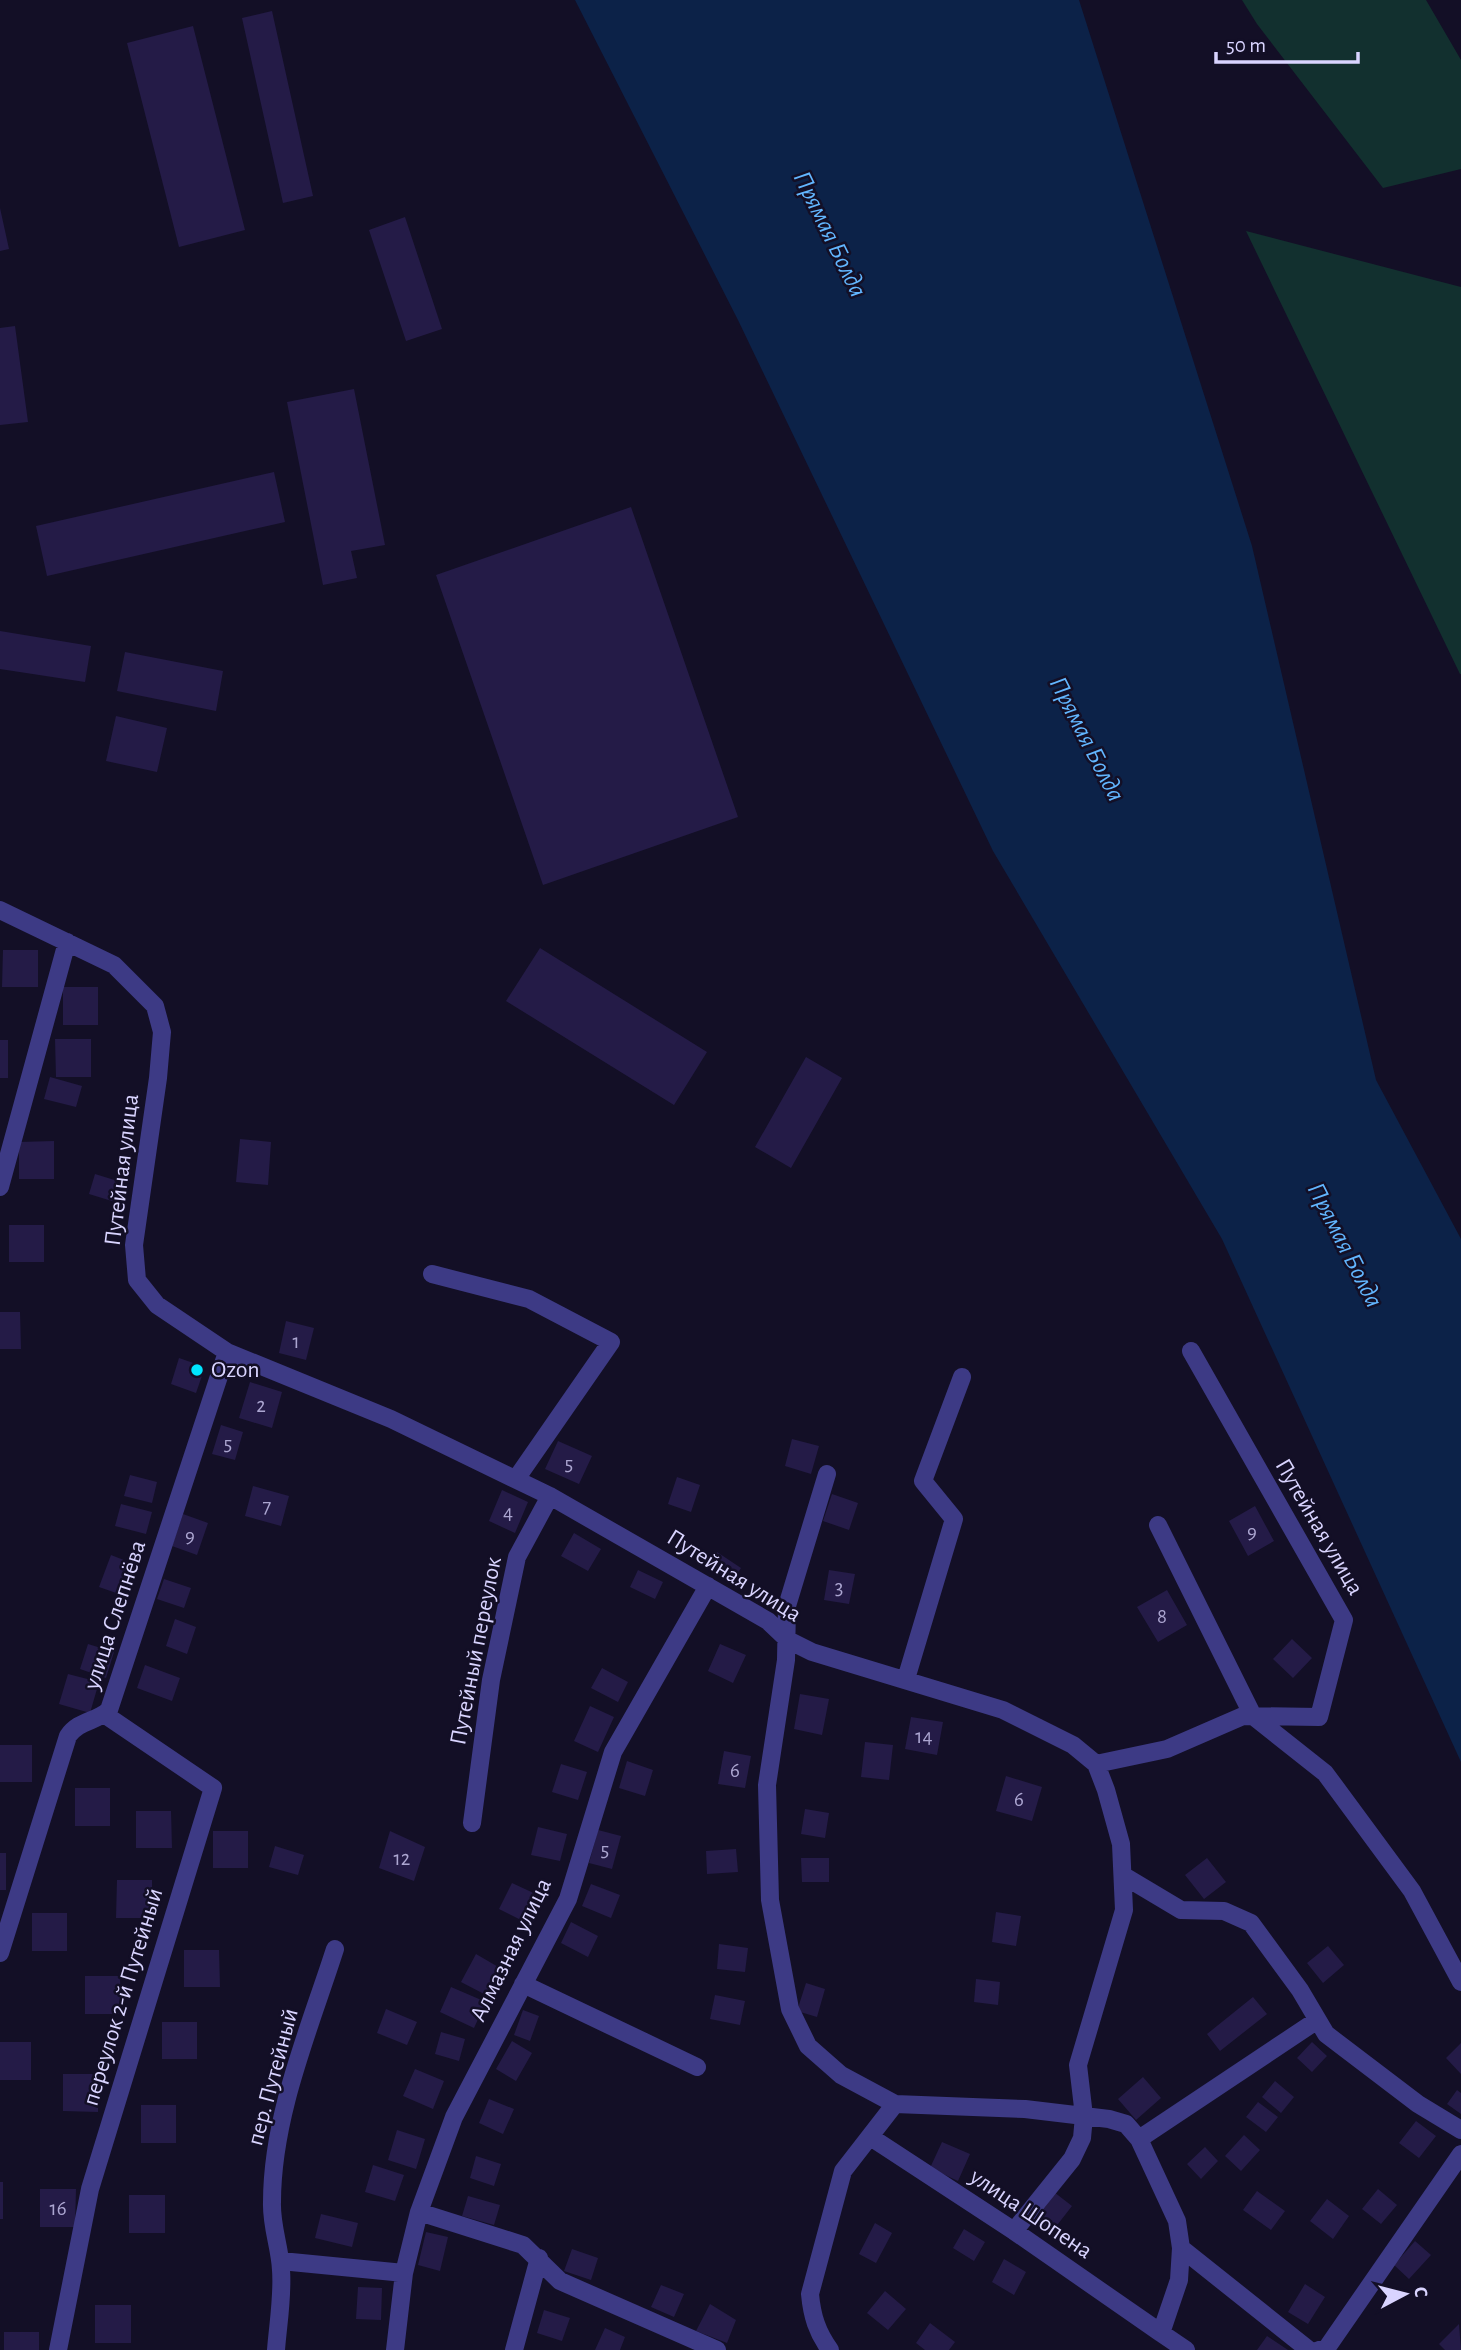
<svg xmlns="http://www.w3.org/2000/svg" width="1461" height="2350" font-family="'Alegreya Sans',sans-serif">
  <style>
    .green { fill: #12302f }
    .water { fill: #0c2248 }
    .building { fill: #241b47 }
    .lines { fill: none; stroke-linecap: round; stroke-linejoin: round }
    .minor { stroke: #3d3a85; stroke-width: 18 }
    .poi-dot { fill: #00e5ff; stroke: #130f26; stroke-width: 2.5 }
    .labels { text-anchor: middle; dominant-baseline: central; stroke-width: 5; stroke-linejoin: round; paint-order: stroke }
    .number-label { font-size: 21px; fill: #aca6d1 }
    .street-label { font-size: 24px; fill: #d9d4ff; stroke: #130f26 }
    .poi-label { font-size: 24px; fill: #d9d4ff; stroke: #130f26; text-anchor: start }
    .water-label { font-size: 26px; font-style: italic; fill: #62b6ff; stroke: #130f26 }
  </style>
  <rect width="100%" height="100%" fill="#130f26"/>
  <!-- green -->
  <path class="green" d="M1242,0h184l35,60v109l-78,19 -126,-164z
    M1246,231l215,56v387h-1z"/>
  <!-- water -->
  <path class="water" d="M575,0h504l173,546 124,534 85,159v523l-239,-523 -229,-388 -255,-531z"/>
  <!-- building -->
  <path class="building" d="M272,11l41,185 -30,7 -41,-185z
    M193,26l52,204 -66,17 -52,-204z
    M0,208l9,41 -9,2z
    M405,217l37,112 -36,12 -37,-111z
    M15,326l13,96 -28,3v-97z
    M354,389l31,156 -34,6 6,27 -34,7 -36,-183z
    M274,472l11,50 -238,54 -11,-50z
    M631,507l107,310 -195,68 -107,-310z
    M0,631l91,15 -6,36 -85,-13z
    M125,652l98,19 -7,40 -99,-20z
    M116,716l51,12 -10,44 -51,-11z
    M540,948l167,104 -33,53 -168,-104z
    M3,950h35v37h-36z
    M63,987h35v38h-35z
    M55,1039h36v38h-35z
    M0,1040h8v38h-8z
    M806,1057l36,21 -51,90 -36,-21z
    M50,1077l32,9 -6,21 -32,-8z
    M240,1139l31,3 -3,43 -32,-3z
    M54,1141v38h-35v-37z
    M95,1174l26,8 -6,20 -26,-8z
    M9,1225h35v37h-35z
    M0,1312h20l1,37h-21z
    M286,1321l28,7 -8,32 -27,-7z
    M179,1358l26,9 -9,26 -25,-9z
    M250,1382l32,10 -10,36 -33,-10z
    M221,1425l22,7 -8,28 -23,-6z
    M792,1439l27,7 -8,28 -26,-8z
    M558,1441l34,15 -13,28 -34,-15z
    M130,1475l27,7 -5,21 -28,-7z
    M677,1477l23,8 -9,27 -23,-8z
    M253,1486l36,10 -8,30 -36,-10z
    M502,1490l26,12 -13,31 -26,-12z
    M832,1494l26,9 -9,27 -26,-9z
    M121,1504l31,8 -6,22 -31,-8z
    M1255,1506l19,35 -26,15 -19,-35z
    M183,1514l25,9 -11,32 -25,-9z
    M574,1533l27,16 -13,22 -27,-15z
    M717,1552l24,16 -9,14 -24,-16z
    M111,1555l23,9 -12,31 -23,-8z
    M638,1570l25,12 -8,17 -25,-12z
    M829,1570l26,4 -6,30 -25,-4z
    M164,1579l27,9 -7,20 -27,-9z
    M1167,1590l20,35 -29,17 -21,-35z
    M175,1619l21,8 -9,27 -21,-8z
    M1292,1639l20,19 -19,20 -20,-19z
    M88,1644l26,8 -8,26 -26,-9z
    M720,1644l26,11 -13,28 -25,-12z
    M145,1665l35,13 -8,23 -35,-13z
    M602,1668l26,14 -10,20 -27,-14z
    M68,1674l31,8 -9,31 -31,-9z
    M800,1694l29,5 -7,36 -28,-6z
    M590,1706l24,11 -16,35 -24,-11z
    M911,1717l32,5 -6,33 -32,-6z
    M865,1742l28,3 -4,35 -28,-3z
    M0,1745h32v37h-32z
    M724,1751l27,5 -6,32 -27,-4z
    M627,1761l26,9 -8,26 -26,-8z
    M561,1764l26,8 -9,28 -26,-8z
    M1006,1776l36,11 -10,34 -36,-10z
    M75,1788h35v38h-35z
    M805,1809l24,4 -4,25 -24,-4z
    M136,1811h35l1,37h-36z
    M538,1827l29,7 -7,27 -29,-6z
    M598,1830l23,6 -9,33 -23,-6z
    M213,1831h35v37h-35z
    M390,1831l35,16 -11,34 -35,-13z
    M275,1846l29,9 -6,20 -29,-8z
    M736,1849l2,23 -31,2 -1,-23z
    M0,1853h6v37h-6z
    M801,1858h28v24h-27z
    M1207,1858l19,24 -22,17 -19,-24z
    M117,1880h35v38h-36z
    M512,1883l28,13 -13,27 -28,-14z
    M591,1884l29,11 -9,23 -29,-12z
    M996,1912l25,4 -5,30 -24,-4z
    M32,1913h35v38h-35z
    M571,1922l27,14 -10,21 -27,-14z
    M719,1944l29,4 -3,24 -28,-3z
    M1328,1946l16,19 -21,18 -16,-20z
    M184,1950h35l1,37h-36z
    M476,1954l24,14 -14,27 -25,-13z
    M85,1976h35l1,38h-36z
    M976,1979l24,3 -2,23 -24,-3z
    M806,1983l19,6 -8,28 -20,-6z
    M451,1987l35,15 -12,26 -34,-16z
    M715,1995l30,6 -5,24 -30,-6z
    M1253,1997l14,17 -47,37 -13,-17z
    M386,2009l31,13 -10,23 -30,-12z
    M523,2010l16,6 -9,25 -16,-6z
    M162,2022h35v37h-35z
    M441,2032l24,7 -6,22 -24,-7z
    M512,2041l20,12 -16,28 -20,-12z
    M0,2042h31v38h-31z
    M1312,2042l15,14 -15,16 -15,-14z
    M1461,2043v31l-15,-16z
    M415,2069l29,12 -11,28 -30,-13z
    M63,2074h35v38l-35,-1z
    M1143,2077l18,21 -25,22 -18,-21z
    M1275,2081l19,16 -13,16 -19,-16z
    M1457,2090l4,3v21l-14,-10z
    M489,2099l25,10 -11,25 -24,-11z
    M1258,2102l20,15 -12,15 -20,-15z
    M141,2105h35v38h-35z
    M1416,2121l20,15 -17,22 -20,-15z
    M397,2130l28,9 -9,30 -28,-9z
    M1244,2135l16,15 -19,21 -16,-15z
    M942,2142l28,12 -12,27 -28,-13z
    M1205,2147l13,14 -17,18 -14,-15z
    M476,2156l25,8 -7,22 -24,-8z
    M373,2165l31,10 -9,26 -30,-9z
    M0,2182h3v37h-3z
    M40,2189h36l-1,38h-35z
    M1378,2189l19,16 -16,19 -19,-15z
    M1257,2191l28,20 -14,19 -28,-20z
    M1054,2192l18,14 -21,27 -18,-15z
    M129,2195h36v38h-36z
    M468,2196l32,9 -6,20 -32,-9z
    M1327,2199l22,17 -16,23 -23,-18z
    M321,2214l37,9 -6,24 -37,-9z
    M875,2223l17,10 -16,30 -17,-9z
    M964,2229l21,13 -11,19 -21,-13z
    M426,2232l22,5 -8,34 -22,-6z
    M1415,2241l16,14 -22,24 -15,-14z
    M572,2249l26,9 -7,22 -27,-9z
    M1004,2259l22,13 -12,23 -22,-13z
    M1305,2284l20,13 -17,27 -20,-12z
    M661,2285l23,9 -10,23 -23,-10z
    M358,2287l24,1 -1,32 -25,-1z
    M885,2291l21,18 -18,21 -21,-17z
    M710,2304l26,16 -9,23 -31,-12z
    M95,2305h36v38h-36z
    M544,2310l26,8 -8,23 -25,-8z
    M930,2323l25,19 -6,8h-24l-9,-7z
    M1459,2324l2,26h-16l-6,-6z
    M605,2328l20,9 -5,13h-25z
    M4,2332h35v18h-35z
    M1267,2336l21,14h-31z"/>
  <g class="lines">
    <!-- minor -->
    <path class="minor" d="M0,910l114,55 41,41 7,26 -4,46 -24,167 3,35 20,25 70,47 164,67 159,77 218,125 20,19 24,12 191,58 70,35 23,19 10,26 15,54 3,66 -46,155 6,51 -2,22 -10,21 -58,72
      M0,1187l67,-245
      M432,1274l97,25 82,43 -95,137
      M827,1474l-40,132 -1,54 -19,125 3,115 20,109 18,37 33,29 54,29 130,5 84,10 17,5 13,15 38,82 4,27 -2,32 -18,53 25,17
      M1158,1525l95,191 72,57 87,118 49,91
      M906,1679l48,-160 -31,-38 39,-104
      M1096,1764l71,-15 76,-33 76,1 25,-97 -153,-269
      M472,1823l19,-143 26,-123 33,-61
      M1124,1876l57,34 43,1 27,12 49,67 26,44 92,70 43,26
      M0,1953l68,-217c11,-16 28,-14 41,-26l118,-358
      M523,1984l174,83
      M872,2138l142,93 147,102
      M1139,2139l177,-118
      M419,2212l104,33 37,36 157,69
      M1181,2248l128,102
      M281,2261l123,12
      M58,2350l32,-161 123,-401 -109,-74
      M276,2350c2,-26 7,-54 5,-80 -1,-23 -10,-44 -9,-68 0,-86 37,-172 63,-253
      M395,2350l9,-77 15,-61 35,-95 114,-218 45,-147 95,-166
      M514,2350l25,-92
      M830,2350c-13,-18 -18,-34 -20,-56l33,-123 52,-67
      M1319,2350l7,-1 135,-195"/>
  </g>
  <!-- markers -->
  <circle class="poi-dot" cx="197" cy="1370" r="7"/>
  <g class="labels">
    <!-- number labels -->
    <g class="number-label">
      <text x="296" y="1341">1</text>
      <text x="261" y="1405">2</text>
      <text x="228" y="1443">5</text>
      <text x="569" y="1463">5</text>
      <text x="267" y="1506">7</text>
      <text x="508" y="1512">4</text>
      <text x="1252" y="1531">9</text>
      <text x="190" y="1535">9</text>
      <text x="839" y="1587">3</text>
      <text x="1162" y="1616">8</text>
      <text x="924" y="1736">14</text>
      <text x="735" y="1770">6</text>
      <text x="1019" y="1799">6</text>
      <text x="605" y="1849">5</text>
      <text x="402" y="1858">12</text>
      <text x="58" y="2208">16</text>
    </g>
    <!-- street labels -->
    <g class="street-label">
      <text transform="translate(122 1170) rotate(-83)">Путейная улица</text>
      <text transform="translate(1319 1527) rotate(60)">Путейная улица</text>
      <text transform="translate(734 1576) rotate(32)">Путейная улица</text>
      <text transform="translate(115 1615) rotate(-72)">улица Слепнёва</text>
      <text transform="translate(476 1651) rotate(-79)">Путейный переулок</text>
      <text transform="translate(511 1950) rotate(-64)">Алмазная улица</text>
      <text transform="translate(123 1997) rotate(-73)">переулок 2-й Путейный</text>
      <text transform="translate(273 2077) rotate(-75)">пер. Путейный</text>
      <text transform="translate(1031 2214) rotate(34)">улица Шопена</text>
    </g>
    <!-- poi labels -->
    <g class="poi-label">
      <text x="211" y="1370">Ozon</text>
    </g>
    <!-- water labels -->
    <g class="water-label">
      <text transform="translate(830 234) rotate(64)">Прямая Болда</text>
      <text transform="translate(1087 739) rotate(63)">Прямая Болда</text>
      <text transform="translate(1345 1245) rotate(63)">Прямая Болда</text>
    </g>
  </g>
  <!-- north arrow -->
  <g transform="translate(1405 2294) rotate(83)" stroke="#130f26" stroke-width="5" paint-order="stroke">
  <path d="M0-5L12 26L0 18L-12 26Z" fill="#d9d4ff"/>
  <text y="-10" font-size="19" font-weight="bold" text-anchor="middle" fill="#d9d4ff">С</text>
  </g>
  <!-- scale -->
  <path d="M1216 52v10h142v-10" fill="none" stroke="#d9d4ff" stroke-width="3.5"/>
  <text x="1226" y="52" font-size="21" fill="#d9d4ff" stroke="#130f26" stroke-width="5" paint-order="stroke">50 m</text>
</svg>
